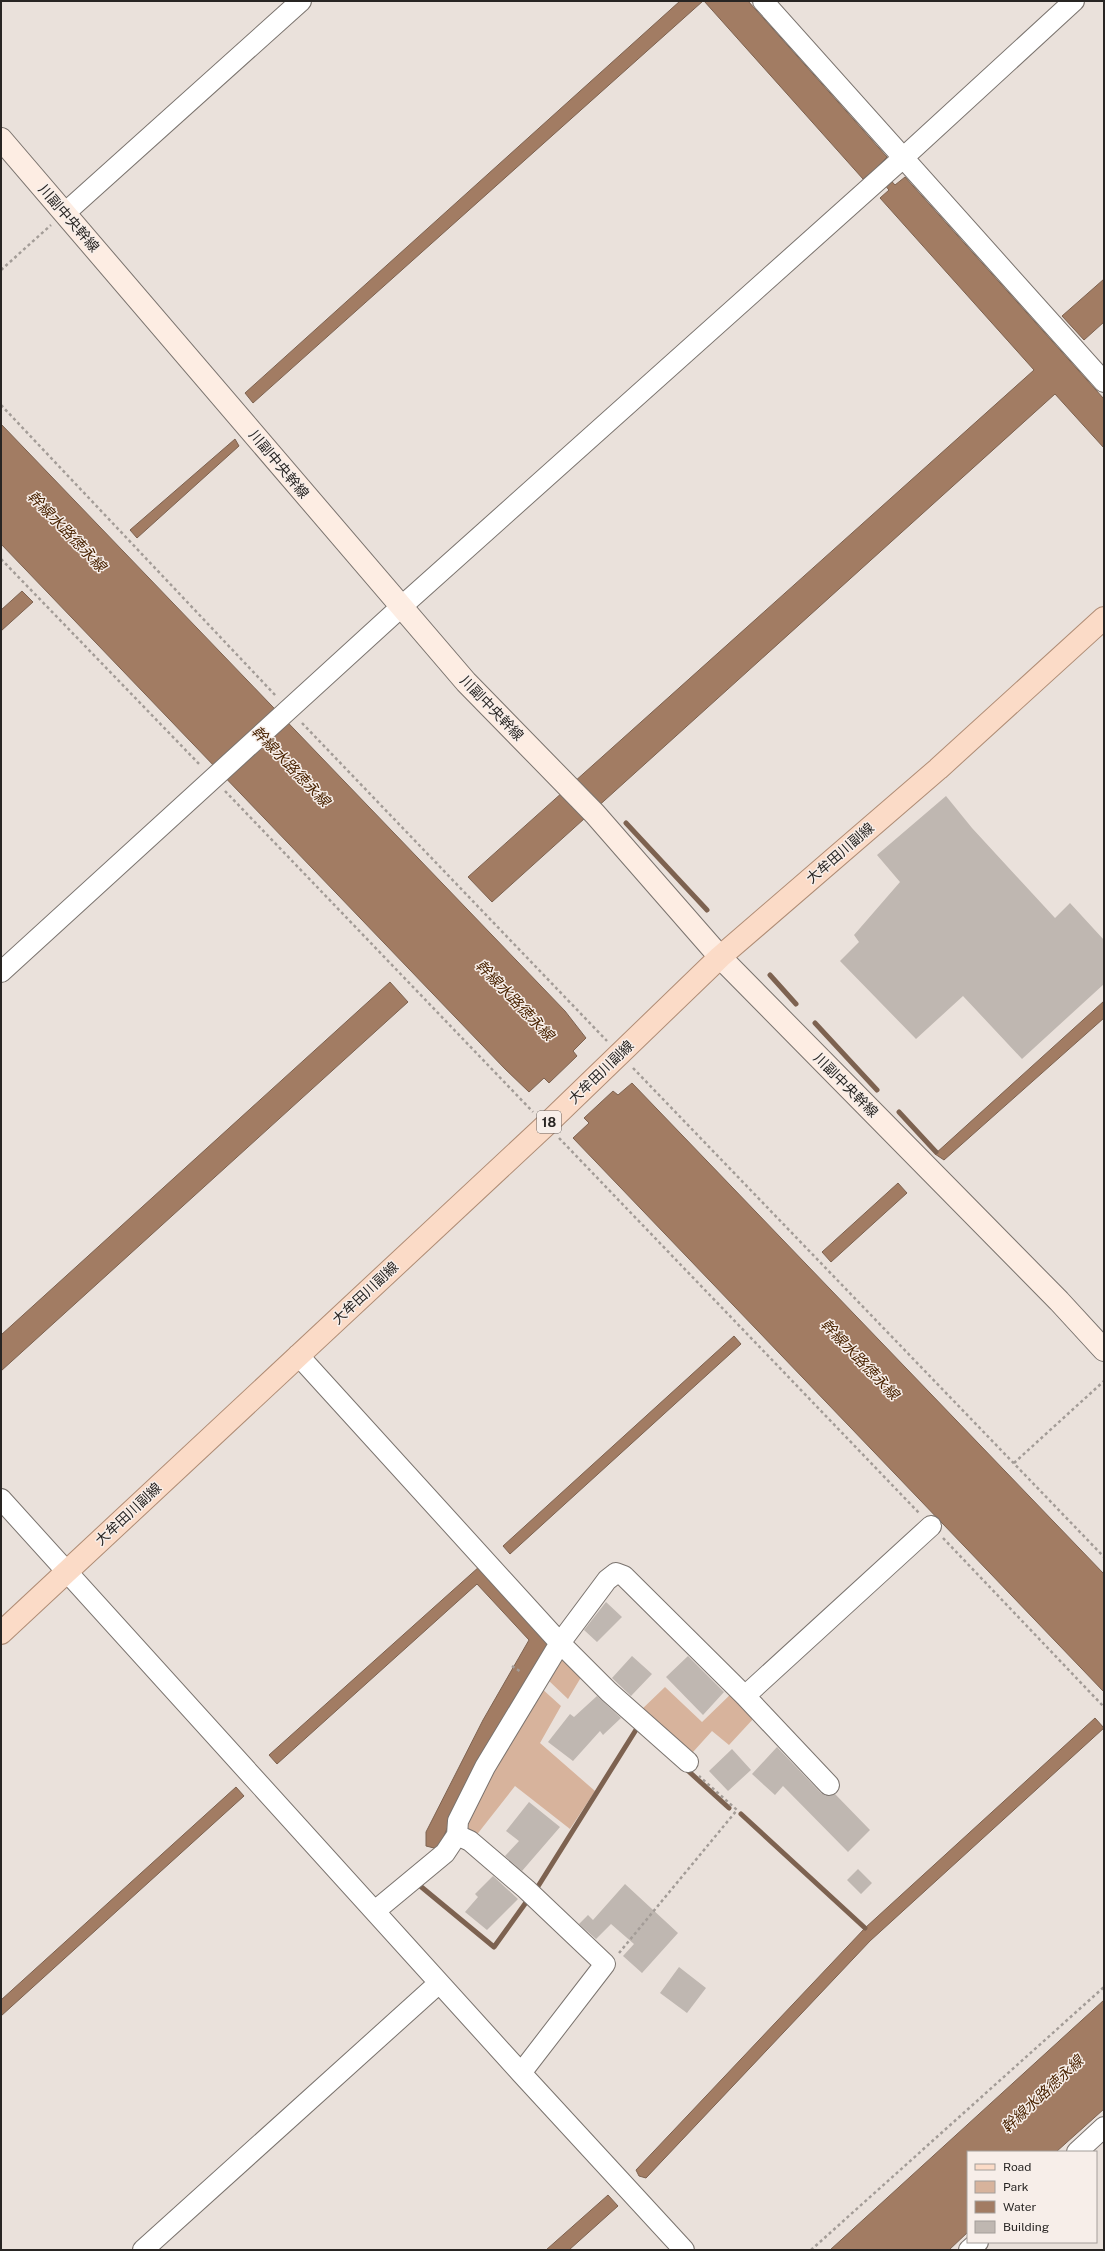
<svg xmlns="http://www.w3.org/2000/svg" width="1105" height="2251" font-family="'Public Sans','Noto Sans JP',sans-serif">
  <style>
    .green { fill: #d7b39c }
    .water { fill: #a27c63; stroke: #7d6250 }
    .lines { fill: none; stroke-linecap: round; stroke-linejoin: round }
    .stream { stroke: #7d6250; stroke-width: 5 }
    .building { fill: #bfb7b1 }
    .street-casing { stroke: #7a736e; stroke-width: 22 }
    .secondary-casing { stroke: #7a736e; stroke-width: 24 }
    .primary-casing { stroke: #af8c75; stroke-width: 24 }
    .path { stroke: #a39c97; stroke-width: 2.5; stroke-dasharray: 3 3; stroke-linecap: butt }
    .street { stroke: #fff; stroke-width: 20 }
    .secondary { stroke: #fdede3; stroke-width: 22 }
    .primary { stroke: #fbdbc7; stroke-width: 22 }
    .labels { text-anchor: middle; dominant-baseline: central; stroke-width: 3; stroke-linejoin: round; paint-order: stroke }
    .shield { fill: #f7eee9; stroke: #66615e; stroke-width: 1 }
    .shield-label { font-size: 13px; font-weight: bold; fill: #282523 }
    .street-label { font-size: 14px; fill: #282523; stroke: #f7eee9 }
    .water-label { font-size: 15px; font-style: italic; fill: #4c2605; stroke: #f7eee9 }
  </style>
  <rect width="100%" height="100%" fill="#eae1db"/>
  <!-- green -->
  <path class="green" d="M562,1654l21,20 -15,25 -21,-20z
    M540,1687l21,19 -21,37 55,48 -25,38 -55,-43 -40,51 -11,-11z
    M665,1687l37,35 31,-30 21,26 -25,27 -17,-14 -19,21 -53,-41z"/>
  <!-- water -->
  <path class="water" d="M680,1h23l-450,402 -8,-10z
    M704,1h44l139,156 -9,9 17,19 10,-8 199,222v49l-49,-54 -563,508 -24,-25 566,-507 -154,-172 9,-8 -16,-19 -10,8z
    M1104,279v43l-20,18 -22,-24z
    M1,424l564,587 21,27 -13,13 4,5 -28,27 -5,-5 -15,14 -24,-23 -504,-525z
    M235,439l4,7 -102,92 -7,-8z
    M22,591l11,11 -32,29v-21z
    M390,982l18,20 -407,369v-36z
    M1104,1001v17l-160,142 -9,-6z
    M632,1083l472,491v118l-531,-554 16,-15 -5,-5 29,-27 5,4z
    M898,1183l9,10 -76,69 -9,-10z
    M734,1336l7,8 -231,210 -7,-8z
    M480,1566l69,77 -74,123 -37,83 -12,-3v-14l57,-112 46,-80 -52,-56 -200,180 -8,-9z
    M1095,1718l9,10 -234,213 -224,237 -7,-2 -3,-6 229,-242z
    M236,1787l8,9 -243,220v-16z
    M1104,2000v109l-48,43h-88v80l-19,18h-119z
    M608,2195l10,11 -49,44h-23z"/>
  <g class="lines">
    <!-- stream -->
    <path class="stream" d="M626,823l81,87
      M770,975l26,29
      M815,1023l62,67
      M899,1112l37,40
      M685,1768l44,40
      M741,1814l124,114
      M419,1885l75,62 33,-46
      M537,1888l102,-163"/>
  </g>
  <!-- building -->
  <path class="building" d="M946,796l26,32 83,90 15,-15 34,37v44l-82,75 -59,-63 -47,43 -76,-78 19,-19 -5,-7 46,-53 -23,-27z
    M606,1602l16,15 -25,25 -13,-12z
    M632,1656l20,18 -21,22 -19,-18z
    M688,1656l36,36 -21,23 -37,-38z
    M597,1696l24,22 -18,17 -3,-4 -27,30 -25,-19 22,-28 4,3z
    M777,1747l44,46 5,3 9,-2 35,36 -22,22 -65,-66 -8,9 -23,-21z
    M732,1749l19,21 -23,21 -19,-20z
    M529,1802l31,25 -38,44 -17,-15 14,-15 -13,-10z
    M858,1869l14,14 -11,11 -14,-14z
    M493,1876l25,23 -31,31 -22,-18 13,-15 -3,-3z
    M625,1884l53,49 -36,40 -19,-17 11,-12 -23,-20 -15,15 -17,-15 9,-9 5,5z
    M679,1967l27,21 -19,25 -27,-20z"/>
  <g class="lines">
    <!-- street casing -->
    <g class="street-casing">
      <path id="street" d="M763,1l341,381
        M65,213l236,-212
        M1,972l400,-365 503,-450 170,-156
        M298,1355l262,288 -75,124 -27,54 -1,14 -12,18 -70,58
        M1,1499l520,574 163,177
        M745,1696l186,-170
        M688,1762l-79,-70 -49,-49 47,-63 9,-7 8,3 121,120 84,89
        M457,1835l13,6 56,48 79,75 -84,109
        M1077,2152l27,-25
        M143,2250l296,-267
        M969,2250l9,-8"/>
    </g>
    <!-- secondary casing -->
    <g class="secondary-casing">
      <path id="secondary" d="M1,139l465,543 129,132 125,143 339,344 45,49"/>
    </g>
    <!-- primary casing -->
    <g class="primary-casing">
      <path id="primary" d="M1,1633l545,-508 174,-168 218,-188 166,-151"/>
    </g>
    <!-- path -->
    <path class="path" d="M1,270l50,-45
      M1,405l275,291
      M1,559l200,207
      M302,723l305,318
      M225,791l308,321
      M633,1068l471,489
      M559,1138l360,375
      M1014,1463l90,-82
      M943,1538l161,169
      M512,1666l9,6
      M619,1953l118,-143 -38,-34
      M811,2250l293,-263"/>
    <!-- street -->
    <use href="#street" class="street"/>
    <!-- secondary -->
    <use href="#secondary" class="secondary"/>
    <!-- primary -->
    <use href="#primary" class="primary"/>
  </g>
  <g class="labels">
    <!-- shield labels -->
    <rect class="shield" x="537" y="1111" width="24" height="22" rx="3"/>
    <g class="shield-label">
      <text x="549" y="1122">18</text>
    </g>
    <!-- street labels -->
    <g class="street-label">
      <text transform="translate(69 218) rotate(49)">川副中央幹線</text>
      <text transform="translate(279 464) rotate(50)">川副中央幹線</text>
      <text transform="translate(492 708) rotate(46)">川副中央幹線</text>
      <text transform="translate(840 853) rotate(-41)">大牟田川副線</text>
      <text transform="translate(601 1072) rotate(-44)">大牟田川副線</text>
      <text transform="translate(846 1085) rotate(45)">川副中央幹線</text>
      <text transform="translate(365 1293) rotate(-43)">大牟田川副線</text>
      <text transform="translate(128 1514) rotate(-43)">大牟田川副線</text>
    </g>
    <!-- water labels -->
    <g class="water-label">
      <text transform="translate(67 531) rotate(46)">幹線水路徳永線</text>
      <text transform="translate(291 766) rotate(46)">幹線水路徳永線</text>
      <text transform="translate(515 1000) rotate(46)">幹線水路徳永線</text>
      <text transform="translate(860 1359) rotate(46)">幹線水路徳永線</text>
      <text transform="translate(1042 2094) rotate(-43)">幹線水路徳永線</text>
    </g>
  </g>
  <!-- border -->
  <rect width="1105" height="2251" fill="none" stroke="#282523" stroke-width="4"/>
  <!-- legend -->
  <rect x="967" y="2151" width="130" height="92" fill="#f7eee9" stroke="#a49e9a"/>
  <rect x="975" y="2164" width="20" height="6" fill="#fbdbc7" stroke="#a49e9a"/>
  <text x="1003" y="2171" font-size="12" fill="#282523">Road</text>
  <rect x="975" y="2181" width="20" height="12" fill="#d7b39c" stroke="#a49e9a"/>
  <text x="1003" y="2191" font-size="12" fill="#282523">Park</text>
  <rect x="975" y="2201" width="20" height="12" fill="#a27c63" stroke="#a49e9a"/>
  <text x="1003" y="2211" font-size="12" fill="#282523">Water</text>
  <rect x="975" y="2221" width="20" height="12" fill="#bfb7b1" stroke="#a49e9a"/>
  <text x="1003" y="2231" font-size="12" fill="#282523">Building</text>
</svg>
